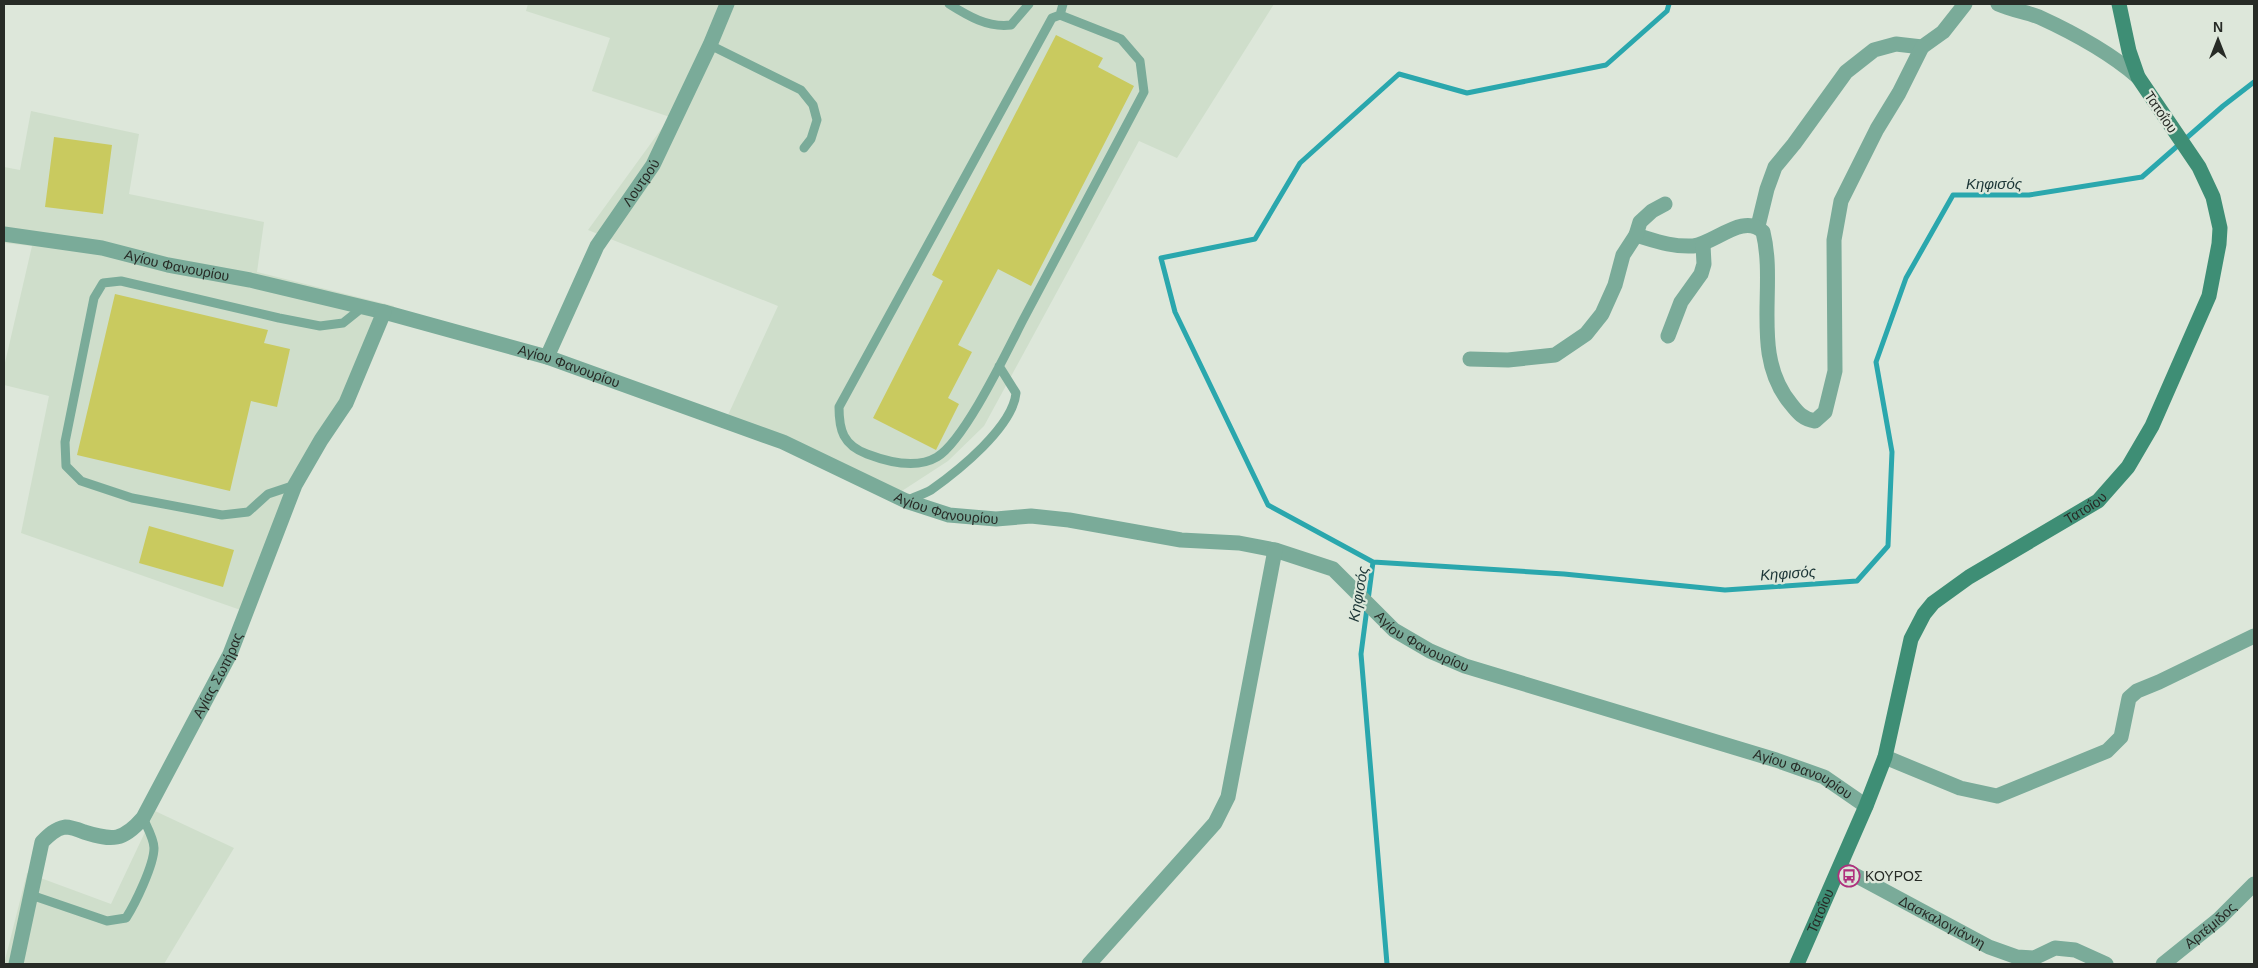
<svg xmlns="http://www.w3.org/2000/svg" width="2258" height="968" font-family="Helvetica,sans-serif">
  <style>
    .built { fill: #cfdecb }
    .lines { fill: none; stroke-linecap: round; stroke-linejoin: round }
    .stream { stroke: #2aa7ad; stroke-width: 5 }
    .building { fill: #c9ca5f }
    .lane { stroke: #7aab99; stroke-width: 9 }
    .street { stroke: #7aab99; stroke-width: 15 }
    .secondary { stroke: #3e8e75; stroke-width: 15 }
    .labels { text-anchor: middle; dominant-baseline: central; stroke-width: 4.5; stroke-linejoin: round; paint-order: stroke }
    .street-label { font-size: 14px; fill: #272b26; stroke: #dde7da }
    .poi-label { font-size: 14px; fill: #272b26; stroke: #dde7da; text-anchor: start }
    .water-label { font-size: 15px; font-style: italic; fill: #1a3435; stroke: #dde7da }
  </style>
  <rect width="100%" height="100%" fill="#dde7da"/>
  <!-- built -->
  <path class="built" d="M528,4h746l-97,154 -38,-17 -155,285 -36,35 -60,39 -106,-51 -59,-23 55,-120 -190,-76 82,-113 -78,-26 18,-53 -84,-27z
    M31,111l108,23 -10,60 135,28 -7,50 137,34 -46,102 -48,78 -48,128 -231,-81 28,-137 -45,-11v-18l28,-121 -28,-3v-76l16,3z
    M155,811l79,37 -70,116h-160l23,-91 84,31z"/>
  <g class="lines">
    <!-- stream -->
    <path class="stream" d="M1373,562l-105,-57 -93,-193 -14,-54 94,-19 45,-76 99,-89 68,19 139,-28 61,-54 2,-7
      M1387,964l-26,-310 12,-92 191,12 161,16 132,-9 31,-35 4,-94 -16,-90 30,-84 47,-83h76l113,-18 81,-71 31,-24"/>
  </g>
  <!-- building -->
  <path class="building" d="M1056,35l47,23 -5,9 36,19 -103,200 -33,-17 -40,76 14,7 -24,46 11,6 -23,46 -63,-32 70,-137 -11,-6z
    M54,137l58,8 -9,69 -58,-7z
    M115,294l153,36 -4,13 26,6 -13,58 -26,-6 -21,90 -153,-36z
    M149,526l85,24 -11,37 -84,-24z"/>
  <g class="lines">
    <!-- lane -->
    <path class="lane" d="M949,4c19,12 39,24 62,21l18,-21
      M1060,15l61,24 19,22 4,31c-40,76 -80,152 -121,228 -16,31 -58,120 -86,137 -20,12 -49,5 -70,-3 -24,-9 -28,-24 -28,-47l213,-389z
      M1060,15l3,-11
      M710,45l91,45 12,15 4,15 -6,19 -7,9
      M295,485l-27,9 -20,18 -26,3 -90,-17 -51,-17 -15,-15 -1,-24 29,-144 9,-15 18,-2 158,37 41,8 23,-3 20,-16
      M906,501c8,-4 18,-7 25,-11 27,-19 82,-63 85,-97l-17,-27
      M31,895l76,26 19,-3c9,-14 28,-53 28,-70 0,-9 -7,-21 -11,-30"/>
    <!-- street -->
    <g class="street">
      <path d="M1998,4c13,6 28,8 41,13 35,16 70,35 99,60"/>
      <path d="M1758,226l9,-37 8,-22 19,-23 52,-72 28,-22 22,-6 26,3"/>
      <path id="s1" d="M4,234l98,14 66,17 82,15 134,32 163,45 236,85 123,59 43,14 47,4 35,-3 38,4 112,20 58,3 36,7 58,19 61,61 36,21 35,15 311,94 48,17 42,29"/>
      <path d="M1636,235c20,6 35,12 57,11 21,-2 51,-34 70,-14 14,56 -13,123 28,172 7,9 12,15 24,17l10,-9 10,-41 -1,-131 7,-39 36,-72 22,-36 23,-46 21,-15 22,-28"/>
      <path d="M1668,336l13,-34 20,-28 3,-10 -1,-19"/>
      <path id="s2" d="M547,357l50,-111 56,-81 57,-120 17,-41"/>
      <path d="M1470,359l38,1 47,-5 31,-21 16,-20 13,-29 8,-30 13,-20 4,-13 12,-11 13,-7"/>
      <path d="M1885,757l75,31 37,8 110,-45 14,-14 8,-39 8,-7 22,-9 95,-46"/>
      <path id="s3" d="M1840,867l149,80 28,10 17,1 21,-10 20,2 31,14"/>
      <path id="s4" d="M16,964l26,-122c7,-7 13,-13 23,-15 6,0 14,3 19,5 29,9 39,9 59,-14l87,-164 65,-169 26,-45 25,-37 38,-91"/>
      <path d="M1089,964l126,-141 13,-26 47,-247"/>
      <path id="s5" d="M2163,964l56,-45 35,-35"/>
    </g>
    <!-- secondary -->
    <path class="secondary" id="s6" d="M1797,964l69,-158 19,-49 26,-118 13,-25 9,-11 36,-26 129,-76 30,-34 24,-41 57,-130 10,-52 1,-16 -7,-31 -14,-30 -61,-90 -9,-26 -10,-47"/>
  </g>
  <!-- icons -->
  <defs>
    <g id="bus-ring" transform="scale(1.125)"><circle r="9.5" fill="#dde7da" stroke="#af307d" stroke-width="1.5"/><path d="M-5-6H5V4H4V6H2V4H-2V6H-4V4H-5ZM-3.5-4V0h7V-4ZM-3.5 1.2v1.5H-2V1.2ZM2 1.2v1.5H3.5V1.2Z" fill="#af307d"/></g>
  </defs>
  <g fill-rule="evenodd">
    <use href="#bus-ring" x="1849" y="876"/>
  </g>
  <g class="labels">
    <!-- street labels -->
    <g class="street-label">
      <text transform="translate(2161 112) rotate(56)">Τατοΐου</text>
      <text stroke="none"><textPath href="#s2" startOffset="199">Λουτρού</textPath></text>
      <text stroke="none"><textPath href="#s1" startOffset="176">Αγίου Φανουρίου</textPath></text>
      <text stroke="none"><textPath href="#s1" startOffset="581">Αγίου Φανουρίου</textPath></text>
      <text stroke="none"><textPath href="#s1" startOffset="986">Αγίου Φανουρίου</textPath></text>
      <text stroke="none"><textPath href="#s6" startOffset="568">Τατοΐου</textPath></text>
      <text stroke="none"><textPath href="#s1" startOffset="1496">Αγίου Φανουρίου</textPath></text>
      <text stroke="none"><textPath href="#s4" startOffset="400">Αγίας Σωτήρας</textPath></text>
      <text stroke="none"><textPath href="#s1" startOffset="1901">Αγίου Φανουρίου</textPath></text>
      <text stroke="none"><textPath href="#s6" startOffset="58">Τατοΐου</textPath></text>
      <text stroke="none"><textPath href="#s3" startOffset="116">Δασκαλογιάννη</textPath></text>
      <text stroke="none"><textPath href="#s5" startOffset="61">Αρτέμιδος</textPath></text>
    </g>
    <!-- poi labels -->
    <g class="poi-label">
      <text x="1865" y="876">ΚΟΥΡΟΣ</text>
    </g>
    <!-- water labels -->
    <g class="water-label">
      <text x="1994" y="183">Κηφισός</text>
      <text transform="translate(1788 573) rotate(-4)">Κηφισός</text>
      <text transform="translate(1358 594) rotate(-80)">Κηφισός</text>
    </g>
  </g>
  <!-- border -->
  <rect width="2258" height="968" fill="none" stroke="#272b26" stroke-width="10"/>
  <!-- north arrow -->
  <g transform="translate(2218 40)" stroke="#dde7da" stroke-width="4" paint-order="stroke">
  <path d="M0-4L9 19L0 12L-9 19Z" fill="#272b26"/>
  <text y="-8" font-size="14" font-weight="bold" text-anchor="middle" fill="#272b26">N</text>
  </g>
</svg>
